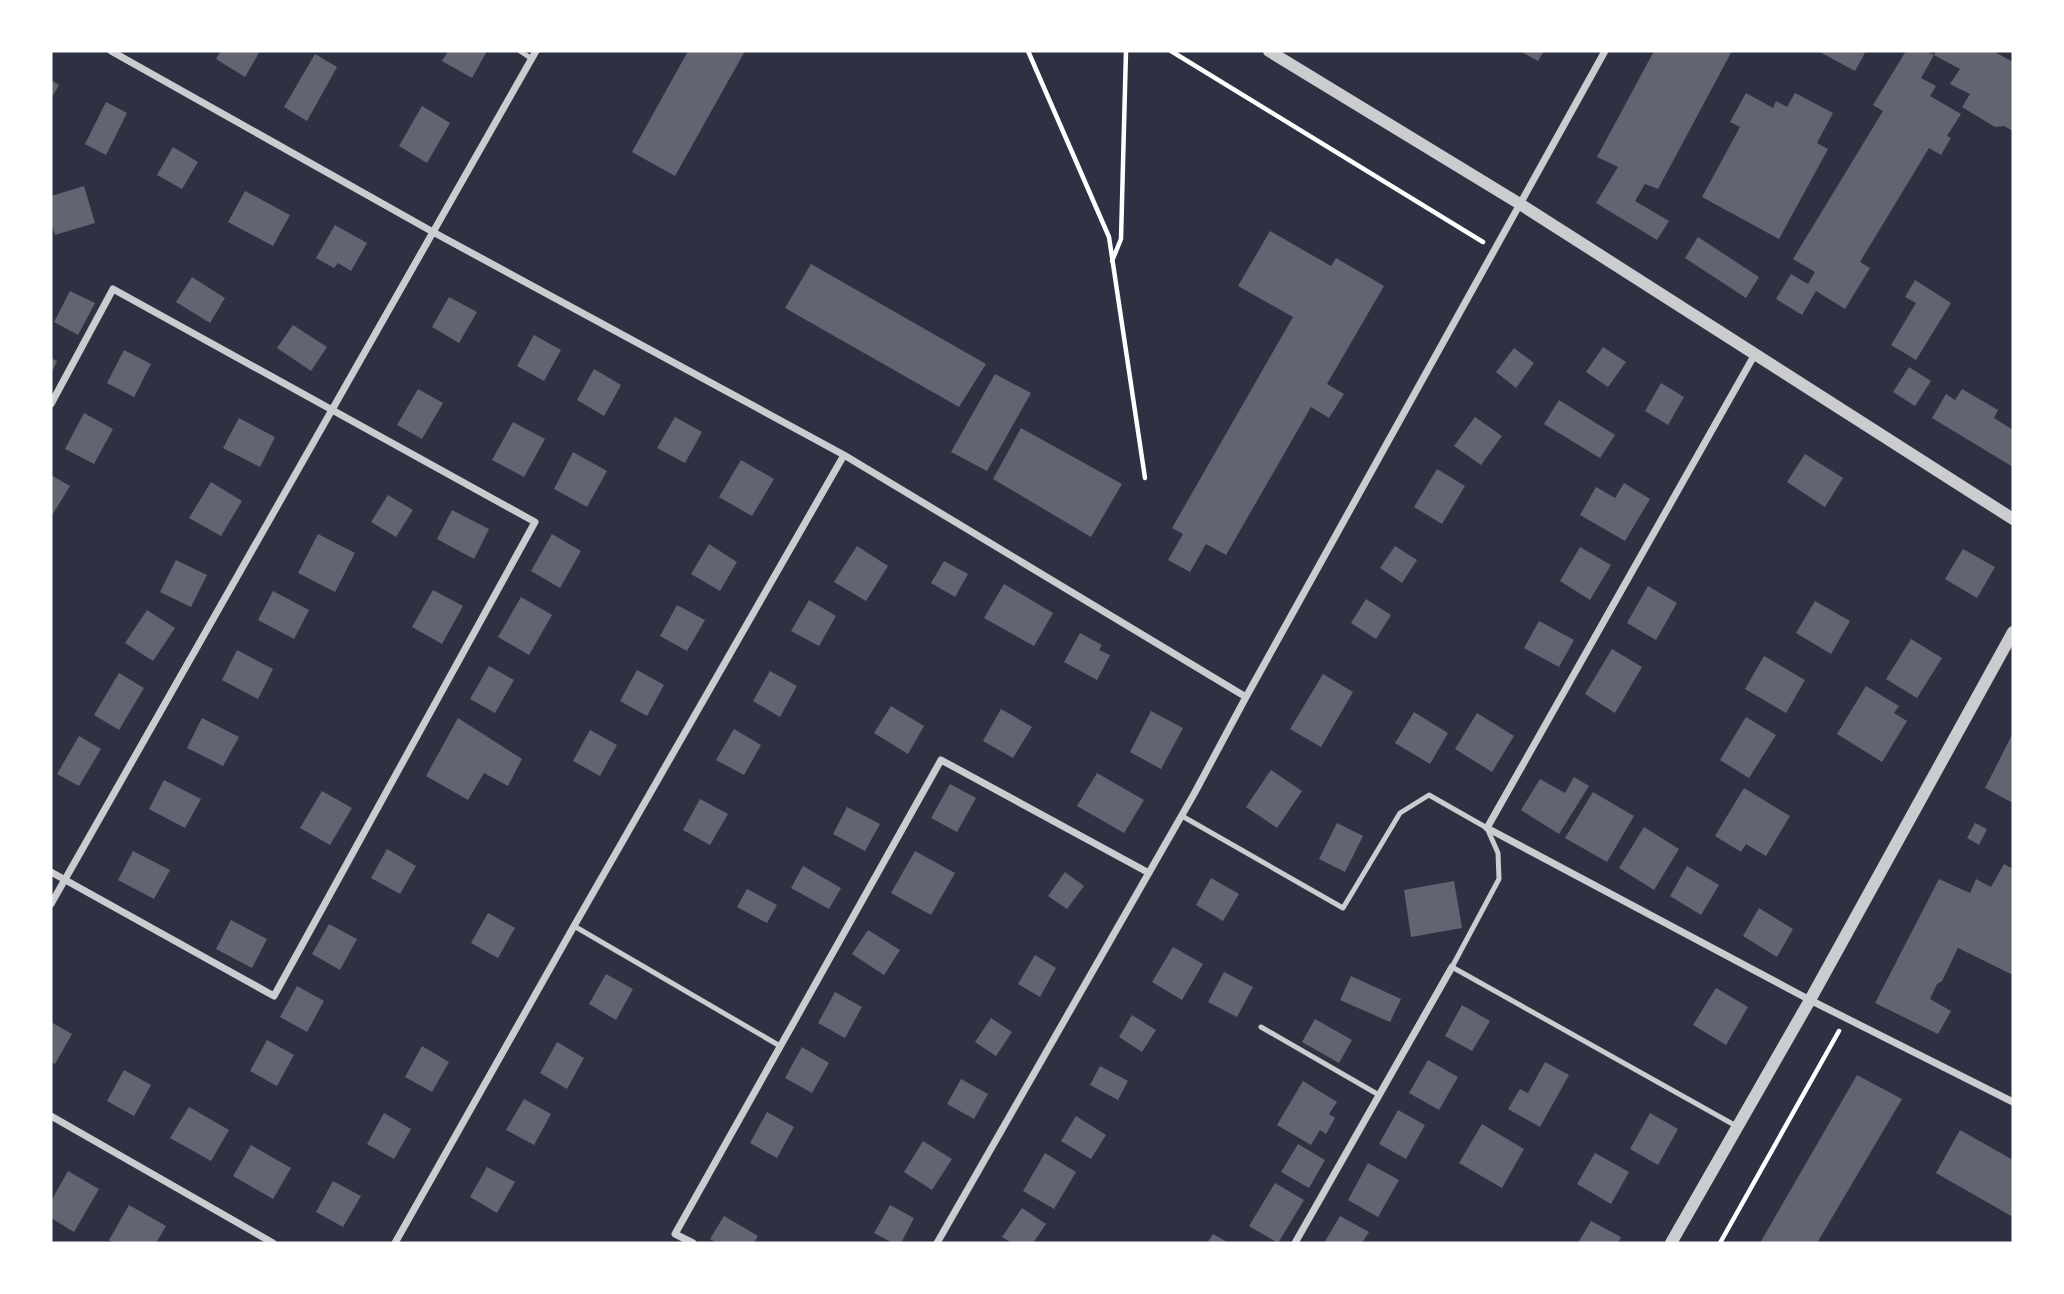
<svg xmlns="http://www.w3.org/2000/svg" width="2064" height="1294" font-family="'Open Sans',sans-serif">
  <style>
    .building { fill: #626471 }
    .lines { fill: none; stroke-linecap: round; stroke-linejoin: round }
    .path { stroke: #fff; stroke-width: 4.5 }
    .service { stroke: #caccd0; stroke-width: 5 }
    .minor { stroke: #caccd0; stroke-width: 7 }
    .tertiary { stroke: #caccd0; stroke-width: 12 }
  </style>
  <rect width="100%" height="100%" fill="#2d3142"/>
  <!-- building -->
  <path class="building" d="M221,51h39l-15,26 -29,-18z
    M448,51h39l-15,27 -30,-17z
    M688,51h57l-70,125 -43,-24z
    M1520,51h24l-6,10z
    M1654,51h78l-74,138 -13,-5 -10,17 34,20 -12,19 -61,-37 22,-36 -21,-10z
    M1818,51h48l-11,20z
    M1906,51h21l7,4 -13,23 15,8 -6,10 31,18 -14,22 4,2 -10,17 -12,-7 -69,114 10,6 -25,41 -29,-18 -14,24 -26,-16 15,-25 17,10 7,-12 -22,-13 90,-148 -10,-6z
    M1936,51h57l20,11v69l-9,-5 -9,1 -33,-20 8,-13 -20,-10 10,-15 -26,-14z
    M315,54l22,13 -30,54 -23,-14z
    M51,80l8,5 -8,14z
    M1746,93l27,15 3,-7 11,6 8,-14 38,20 -16,30 11,6 -49,90 -77,-42 38,-70 -10,-5z
    M106,102l21,11 -21,42 -21,-11z
    M422,106l28,17 -23,40 -28,-17z
    M173,147l25,15 -16,27 -25,-14z
    M84,186l11,37 -40,12 -4,-13v-26z
    M245,191l45,24 -17,31 -45,-24z
    M335,225l32,18 -16,28 -13,-8 -4,5 -18,-10z
    M1270,231l61,35 5,-8 48,28 -57,98 17,10 -15,24 -18,-11 -85,148 -20,-11 -16,28 -22,-12 15,-26 -11,-6 121,-211 -55,-31z
    M1698,237l61,40 -13,21 -61,-40z
    M811,264l175,100 -27,43 -174,-99z
    M192,277l33,21 -15,25 -34,-21z
    M1915,280l36,23 -35,57 -25,-15 25,-42 -11,-6z
    M70,291l25,12 -17,32 -24,-13z
    M449,297l28,15 -18,31 -27,-16z
    M293,325l34,22 -16,24 -34,-23z
    M534,335l27,15 -17,31 -27,-15z
    M1603,347l23,15 -18,25 -22,-15z
    M1514,348l20,15 -18,25 -20,-16z
    M124,350l27,14 -17,33 -27,-14z
    M51,358l6,3 -6,13z
    M1909,367l22,14 -16,25 -22,-14z
    M594,369l27,16 -17,31 -27,-16z
    M995,374l36,19 -44,78 -36,-19z
    M1661,383l23,14 -16,28 -23,-14z
    M418,389l25,14 -21,36 -25,-14z
    M1962,389l36,21 -4,8 19,12v37l-81,-49 14,-24 9,6z
    M1559,400l56,35 -15,23 -56,-34z
    M84,413l29,16 -19,35 -29,-15z
    M675,417l27,15 -17,31 -28,-15z
    M1475,417l27,19 -21,29 -27,-19z
    M239,418l36,19 -15,30 -37,-19z
    M513,422l32,17 -21,38 -32,-17z
    M1021,428l101,56 -31,53 -98,-58z
    M573,452l34,19 -20,36 -33,-18z
    M1805,454l38,24 -18,29 -38,-25z
    M741,460l33,19 -22,37 -33,-19z
    M1437,469l28,17 -23,38 -28,-17z
    M51,475l19,11 -19,31z
    M211,482l31,19 -21,35 -32,-18z
    M1624,483l26,16 -25,42 -45,-26 16,-28 19,11z
    M388,495l25,15 -17,27 -25,-15z
    M452,510l37,19 -15,30 -37,-20z
    M318,534l37,19 -20,39 -37,-19z
    M552,534l29,17 -21,37 -29,-17z
    M709,544l28,18 -17,29 -29,-17z
    M857,546l31,20 -22,35 -32,-19z
    M1395,546l22,14 -15,23 -22,-15z
    M1580,547l31,18 -21,35 -30,-19z
    M1963,549l32,18 -18,31 -32,-19z
    M176,560l31,15 -16,32 -31,-15z
    M944,561l24,13 -13,23 -24,-14z
    M1004,584l49,29 -19,33 -50,-28z
    M1648,586l29,17 -21,37 -29,-17z
    M433,590l30,16 -21,38 -30,-17z
    M273,591l36,19 -15,29 -36,-19z
    M521,597l31,18 -23,40 -31,-18z
    M1366,599l25,16 -15,24 -25,-16z
    M809,600l27,16 -17,30 -28,-15z
    M1815,601l35,20 -19,33 -35,-21z
    M677,605l28,15 -18,31 -27,-15z
    M147,610l28,18 -22,33 -28,-18z
    M1539,621l35,19 -15,27 -35,-19z
    M1080,633l22,12 -3,5 11,5 -13,25 -33,-18z
    M1911,639l31,19 -25,40 -31,-19z
    M1612,649l30,18 -27,46 -30,-19z
    M237,650l36,19 -15,30 -36,-19z
    M1764,656l41,24 -19,33 -41,-24z
    M489,666l25,14 -19,33 -25,-14z
    M637,670l27,15 -17,31 -27,-15z
    M770,671l27,15 -17,31 -27,-16z
    M119,673l25,15 -25,42 -25,-15z
    M1323,674l30,18 -32,55 -31,-18z
    M1866,686l33,20 -5,7 13,8 -25,41 -45,-28z
    M891,706l33,20 -16,28 -34,-21z
    M1001,709l31,18 -19,31 -30,-17z
    M1151,711l32,17 -22,41 -31,-17z
    M1414,712l34,21 -18,31 -35,-21z
    M1477,713l37,23 -22,36 -37,-23z
    M1746,717l30,18 -27,43 -29,-18z
    M202,718l37,19 -16,29 -36,-18z
    M458,718l64,41 -14,27 -24,-13 -16,27 -42,-24z
    M734,729l27,16 -17,30 -28,-15z
    M590,730l27,15 -17,31 -27,-15z
    M2013,733v70l-28,-15z
    M79,736l22,13 -22,37 -22,-12z
    M1271,770l31,21 -25,37 -31,-21z
    M1097,773l47,27 -20,33 -47,-27z
    M1574,777l15,9 -30,48 -38,-24 19,-31 25,14z
    M164,780l37,19 -16,29 -36,-19z
    M950,784l26,14 -19,34 -26,-14z
    M1744,788l46,28 -24,40 -20,-12 -5,8 -26,-16z
    M322,791l30,17 -22,37 -30,-17z
    M1593,792l41,24 -27,46 -42,-24z
    M700,799l28,15 -18,31 -27,-15z
    M847,807l33,17 -15,27 -32,-17z
    M1337,823l26,13 -18,36 -26,-13z
    M1975,823l12,6 -8,16 -12,-7z
    M1644,827l35,22 -25,41 -35,-22z
    M387,849l29,17 -16,28 -29,-16z
    M133,851l37,19 -16,29 -36,-19z
    M915,851l40,22 -24,42 -40,-22z
    M2004,864l9,5v106l-55,-27 -16,33 -5,3 -7,15 21,12 -13,23 -63,-31 64,-124 31,14 6,-14 15,8z
    M803,866l38,22 -12,21 -38,-21z
    M1687,866l32,19 -18,30 -31,-19z
    M1065,872l19,14 -17,23 -19,-13z
    M1211,878l28,16 -16,27 -27,-16z
    M1454,881l8,47 -51,9 -7,-47z
    M747,889l30,16 -10,18 -30,-16z
    M1759,908l34,21 -16,28 -34,-21z
    M488,913l27,15 -17,30 -27,-15z
    M231,920l36,19 -15,29 -36,-19z
    M329,924l28,15 -17,31 -28,-16z
    M868,930l32,20 -16,25 -32,-21z
    M1173,947l30,17 -21,36 -30,-18z
    M1035,955l21,13 -16,29 -22,-13z
    M1224,972l29,15 -16,30 -29,-15z
    M606,974l27,15 -17,31 -27,-16z
    M1351,976l50,23 -11,23 -50,-22z
    M297,986l27,15 -17,31 -27,-15z
    M1716,988l32,19 -22,38 -33,-20z
    M835,992l27,15 -17,31 -27,-15z
    M1462,1005l28,16 -18,30 -27,-15z
    M1132,1015l24,15 -14,22 -23,-15z
    M991,1018l21,14 -16,24 -21,-14z
    M1315,1019l37,21 -13,23 -37,-21z
    M51,1022l21,12 -17,30 -4,-2z
    M267,1040l27,15 -17,31 -27,-15z
    M557,1042l27,16 -17,31 -27,-16z
    M422,1046l27,16 -17,30 -27,-15z
    M802,1047l27,16 -17,30 -27,-15z
    M1428,1060l30,17 -19,33 -30,-17z
    M1545,1062l24,13 -29,52 -32,-18 12,-20 8,4z
    M1100,1066l28,15 -10,19 -28,-15z
    M124,1070l27,15 -17,31 -27,-15z
    M1857,1075l45,24 -85,144h-57z
    M961,1079l27,15 -14,25 -27,-15z
    M1303,1081l34,21 -8,12 6,4 -9,16 -6,-4 -9,15 -34,-20z
    M524,1099l27,15 -17,31 -28,-15z
    M189,1107l40,23 -18,31 -41,-23z
    M1398,1110l27,15 -19,34 -27,-15z
    M767,1112l27,15 -17,31 -27,-15z
    M384,1113l27,16 -17,30 -27,-15z
    M1650,1113l28,16 -20,36 -28,-16z
    M1076,1116l30,19 -15,24 -30,-18z
    M1482,1124l42,25 -22,39 -43,-25z
    M1960,1130l53,30v57l-77,-44z
    M923,1141l29,18 -20,31 -28,-18z
    M1298,1144l27,16 -16,28 -28,-16z
    M251,1145l40,23 -18,31 -40,-23z
    M1045,1153l31,19 -22,37 -31,-18z
    M1595,1153l34,19 -18,32 -34,-20z
    M1368,1163l31,17 -21,37 -30,-17z
    M487,1167l28,15 -18,31 -27,-16z
    M68,1171l31,18 -25,43 -23,-14v-17z
    M333,1181l28,15 -18,31 -27,-15z
    M1275,1183l29,17 -26,43 -29,-17z
    M129,1205l37,21 -10,17h-42l-5,-3z
    M890,1205l24,13 -13,25h-8l-19,-10z
    M1022,1208l24,16 -13,19h-21l-10,-6z
    M724,1216l34,20 -4,7h-37l-7,-4z
    M1340,1216l29,16 -7,11h-38z
    M1591,1221l30,16 -3,6h-40z
    M1213,1234l16,9h-22z"/>
  <g class="lines">
    <!-- path -->
    <path class="path" d="M1028,51l81,186 36,241
      M1171,51l312,191
      M1112,261l9,-22 5,-188
      M1720,1243l119,-212"/>
    <!-- service -->
    <path class="service" d="M520,51l12,8
      M1182,816l161,92 57,-95 29,-18 58,33 11,25 1,26 -47,88 286,160
      M574,926l206,120
      M1261,1027l118,68"/>
    <!-- minor -->
    <path class="minor" d="M111,51l322,181 411,223 402,242
      M1755,354l-268,474 323,172 203,102
      M51,404l62,-115 422,233 -261,474 -223,-124
      M51,904l485,-853
      M51,1116l222,127
      M395,1243l179,-317 270,-471
      M693,1243l-18,-9 266,-474 208,113
      M937,1243l257,-449 52,-97 359,-646
      M1295,1243l157,-276"/>
    <!-- tertiary -->
    <path class="tertiary" d="M1269,51l251,153 493,315
      M1671,1243l139,-243 203,-368"/>
  </g>
  <!-- border -->
  <rect width="2064" height="1294" fill="none" stroke="#ffffff" stroke-width="105"/>
</svg>
